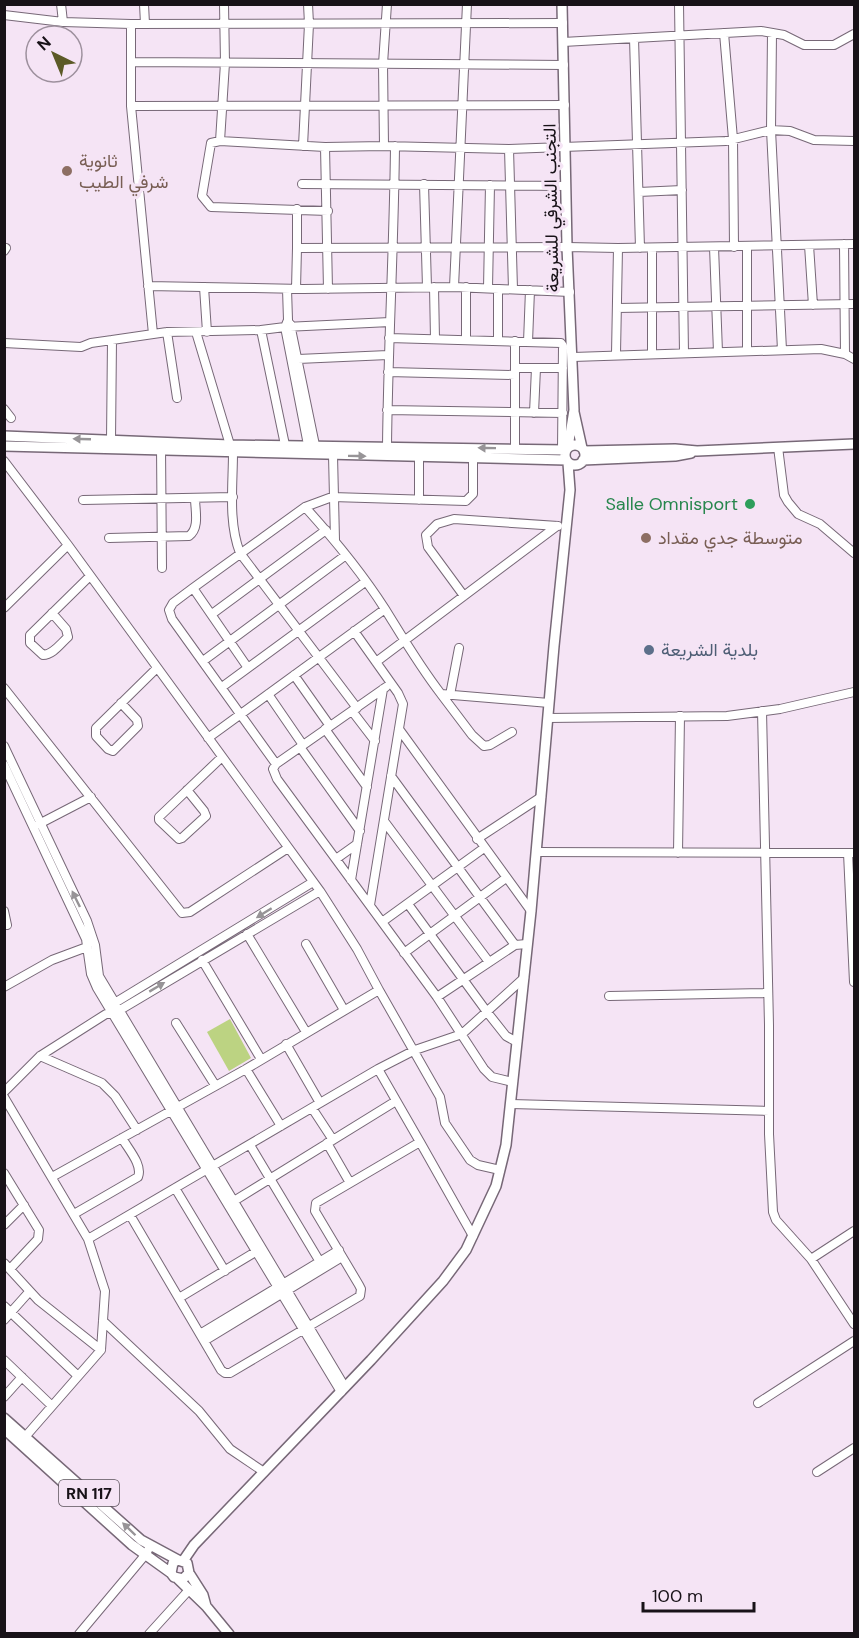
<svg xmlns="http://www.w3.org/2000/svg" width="859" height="1638" font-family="'DM Sans',Vazirmatn,sans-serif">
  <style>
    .pitch { fill: #bcd382 }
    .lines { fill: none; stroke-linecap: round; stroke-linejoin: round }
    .minor-casing { stroke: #776877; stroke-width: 10 }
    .major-casing { stroke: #776877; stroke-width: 12 }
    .minor { stroke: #fff; stroke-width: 8 }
    .major { stroke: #fff; stroke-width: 9 }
    .oneway { fill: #979497 }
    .education-dot { fill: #8d6e63; stroke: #f5e4f5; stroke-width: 2 }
    .leisure-dot { fill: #2e9e5b; stroke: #f5e4f5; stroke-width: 2 }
    .service-dot { fill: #5c6f8a; stroke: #f5e4f5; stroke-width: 2 }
    .labels { text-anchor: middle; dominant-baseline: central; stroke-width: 6; stroke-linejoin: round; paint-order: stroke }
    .shield { fill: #f5e4f5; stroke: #5a515a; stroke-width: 1.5 }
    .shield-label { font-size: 16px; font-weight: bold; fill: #181218 }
    .education-label { font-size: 18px; fill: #785e54; stroke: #f5e4f5; text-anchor: start }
    .street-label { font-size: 18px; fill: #181218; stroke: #f5e4f5 }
    .leisure-label { font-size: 18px; fill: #27864d; stroke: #f5e4f5; text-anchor: end }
    .service-label { font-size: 18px; fill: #4e5e75; stroke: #f5e4f5; text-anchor: start }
  </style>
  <rect width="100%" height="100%" fill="#f5e4f5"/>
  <!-- pitch -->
  <path class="pitch" d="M230,1019l21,39 -22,13 -22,-39z"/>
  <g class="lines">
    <!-- minor casing -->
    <g class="minor-casing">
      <path id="minor" d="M61,4l2,18
        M144,4l1,20
        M679,4l5,349
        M4,15l59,7 68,2 432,-1
        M131,24v82l22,228
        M724,33l9,106 1,108
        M772,33l-1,97 11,220
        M634,38l6,210
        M563,42l198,-11 23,4 20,10h30l20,-11
        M132,62l432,3
        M131,106l434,-1
        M220,141l5,-78 -1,-59
        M303,146l6,-122 -1,-20
        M384,146l-1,-82 4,-60
        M325,147l3,142
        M509,149l4,140
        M302,184l264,2
        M424,184l3,103
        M639,192l43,-2
        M328,211l-117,-4 -9,-11 9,-53 9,-2 105,6 59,-1 125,3 217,-8 45,-11 19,1 24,9 40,1
        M844,244l1,110
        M809,245l4,60
        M714,247l4,105
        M297,248v-39
        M652,248v105
        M4,251l2,-3
        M148,286l155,3 151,-2 116,5
        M204,287l3,45
        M434,287l1,52
        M454,287l13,-283
        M488,288l2,-103
        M287,289l1,31 -3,7 24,123
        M296,289l1,-41 270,-1 51,1 236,-4
        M617,308l237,-4
        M290,324l26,126
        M261,330l24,115
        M167,332l10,66
        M196,332l34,113
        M389,338l172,5 2,3 -1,104
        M466,340v-53
        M498,341v-52
        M528,342l2,-52
        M4,343l77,4 10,-4 21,-3
        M747,351v-105
        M616,354l2,-106
        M573,357l248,-8 24,5 9,5
        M298,359l90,-4
        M515,368h48
        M388,372l127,3
        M4,409l7,9
        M387,410l176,3
        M534,413l2,-45
        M111,440l1,-100 55,-8 94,-2 24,-3 105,-5
        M161,447l1,121
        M387,447c1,-101 7,-201 8,-301
        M778,447l6,48 4,7 10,12 22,10 34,29
        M515,449v-108
        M233,453c0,32 -5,69 7,100l117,155
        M333,455l2,85
        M473,458v36l-7,7 -134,-4 -27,10 -112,81 -20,15 -4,7 3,9 104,145 -3,5 4,10 160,218 47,72 8,8 21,5
        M4,461l64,84 252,346 37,58 22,41 -133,79 -194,108
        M83,500l150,-3
        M419,500v-43
        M305,507c29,32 57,66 80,102 18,29 35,58 56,85l108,9
        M109,538l80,-2c11,-8 6,-26 6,-38
        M193,588l55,80
        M464,596l-36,-49 -2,-12 11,-11 17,-5 104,7
        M4,608l64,-63
        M52,613l14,16 2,8c-7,6 -15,18 -25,18l-13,-12v-8l60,-59
        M212,614l114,-84
        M354,631l44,62 5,11 -33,201
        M203,661l143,-106
        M376,662l181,-136
        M294,675l36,51
        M222,687l143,-105
        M4,688l178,225 8,-1 98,-64
        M268,694l35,51
        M441,694l31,41 12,11 6,-1 22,-13
        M450,695l9,-47
        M121,703l16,17 1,6 -25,25 -5,-2 -12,-13v-8l61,-60
        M352,711l23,30
        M762,711l7,314v109l4,78 3,8 35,39 43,65
        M548,718l179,-2 53,-7 74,-17
        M325,729l42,58
        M399,729l132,182
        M208,738l177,-129
        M4,746l83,175 8,24 4,31 246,411
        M300,747l60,84
        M276,764l110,-77
        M4,765l82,174 5,35 6,14 244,404
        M391,776l124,169
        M187,790l17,21 2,5 -24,22 -3,1 -20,-19v-3l63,-60
        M384,821l105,141
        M39,824l52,-27
        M477,839l64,-42
        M536,852l318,1
        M678,853l2,-137
        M848,853l6,129
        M336,859l21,-15
        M351,880l32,-191
        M408,904l79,108 19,24 11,6
        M4,911l3,14
        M382,922l102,-74
        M247,934l59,98
        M306,944l38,66
        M404,953l102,-75
        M202,960l59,99
        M4,987l48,-27 35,-13
        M379,990l61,107 5,26 25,37 8,5 22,5
        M609,996l159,-3
        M437,997l78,-52 12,-1
        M113,1004l200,-122
        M176,1023l39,62
        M286,1044l34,59
        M40,1056l62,27 13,13 22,34
        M246,1069l35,57
        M378,1069l37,-19 47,-16 62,-56
        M4,1092l36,-36 66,-42h7l7,-4 200,-119
        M4,1097l84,142 290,-170 42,73 -104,61 -1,8 44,74 2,4 -1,7 -130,77h-5l-4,-3 -91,-155
        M511,1104l258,7
        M312,1108l21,32
        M420,1142l53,94
        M327,1143l23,40
        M250,1145l70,117
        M4,1173l35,57 -1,9 -28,30
        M175,1188l50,83
        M234,1201l162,-100
        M74,1214l64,-37c5,-12 -10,-28 -16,-39
        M4,1225l20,-20
        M88,1239l17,52 -4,59
        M811,1259l43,-28
        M4,1263l34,37 63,50 -76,87
        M179,1298l78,-47
        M4,1306l74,70
        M4,1320l25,-28
        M103,1321l96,90 31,38 34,23
        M200,1334l139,-84
        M204,1341l138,-84
        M4,1360l48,46
        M4,1397l18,-20
        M758,1403l96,-62
        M817,1472l37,-24
        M79,1634l67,-80 4,-8
        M149,1634l39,-43"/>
    </g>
    <!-- major casing -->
    <g class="major-casing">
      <path id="major" d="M562,4l5,243 7,163 -6,37
        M574,412l8,36
        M4,436l226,9 336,5
        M565 455a10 10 0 1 1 20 0a10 10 0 1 1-20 0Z
        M4,446l562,14
        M584,451l91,-2 22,2 157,-7
        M583,460l92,-4 16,-3
        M4,1418l137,122 37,20 9,3 2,10 -6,6 -9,-2 -3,-4 2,-10 5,-3
        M4,1429l128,116 39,28
        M183,1561l11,-16 177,-185 72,-79 23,-31 30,-64 10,-41 25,-234 23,-265 16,-156 -2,-27
        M189,1573l14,22 3,11
        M178,1579l28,27 23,28"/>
    </g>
    <!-- minor -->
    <use href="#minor" class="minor"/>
    <!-- major -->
    <use href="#major" class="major"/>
  </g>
  <!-- one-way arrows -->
  <defs><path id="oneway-solid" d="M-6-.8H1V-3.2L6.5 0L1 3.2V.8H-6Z" transform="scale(1.5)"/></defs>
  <g class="oneway">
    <use href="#oneway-solid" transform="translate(82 439) rotate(-178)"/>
    <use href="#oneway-solid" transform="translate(487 448) rotate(-179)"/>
    <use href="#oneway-solid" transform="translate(357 456) rotate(1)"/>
    <use href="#oneway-solid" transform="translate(76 899) rotate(-116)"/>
    <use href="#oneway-solid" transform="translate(264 913) rotate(148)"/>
    <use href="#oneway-solid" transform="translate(157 987) rotate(-31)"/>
    <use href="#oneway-solid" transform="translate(129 1529) rotate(-136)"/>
  </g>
  <!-- markers -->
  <g class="education-dot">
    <circle cx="67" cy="171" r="6"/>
    <circle cx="646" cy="538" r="6"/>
  </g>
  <circle class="leisure-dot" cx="750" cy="504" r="6"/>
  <circle class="service-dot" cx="649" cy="650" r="6"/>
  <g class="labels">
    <!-- shield labels -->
    <rect class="shield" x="59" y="1480" width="60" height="26" rx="4.5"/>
    <g class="shield-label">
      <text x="89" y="1493">RN 117</text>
    </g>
    <!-- education labels -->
    <g class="education-label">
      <text x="79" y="161">ثانوية<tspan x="79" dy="21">شرفي الطيب</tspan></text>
      <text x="658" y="538">متوسطة جدي مقداد</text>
    </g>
    <!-- street labels -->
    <g class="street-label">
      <text transform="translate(551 208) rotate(-91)">التجنب الشرقي للشريعة</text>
    </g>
    <!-- leisure labels -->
    <g class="leisure-label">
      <text x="738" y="504">Salle Omnisport</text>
    </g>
    <!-- service labels -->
    <g class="service-label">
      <text x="661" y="650">بلدية الشريعة</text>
    </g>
  </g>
  <!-- border -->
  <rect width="859" height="1638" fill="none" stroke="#181218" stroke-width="12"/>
  <!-- north arrow -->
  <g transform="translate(54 54) rotate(317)"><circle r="28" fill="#f5e4f5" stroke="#9d909d" stroke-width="1.5"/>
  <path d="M0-4.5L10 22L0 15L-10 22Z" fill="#5c5a27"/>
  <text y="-9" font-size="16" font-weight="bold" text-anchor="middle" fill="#181218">N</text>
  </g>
  <!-- scale -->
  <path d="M643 1602v9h111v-9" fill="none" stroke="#181218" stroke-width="3"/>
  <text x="652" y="1602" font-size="18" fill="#181218" stroke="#f5e4f5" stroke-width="4.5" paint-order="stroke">100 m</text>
</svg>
